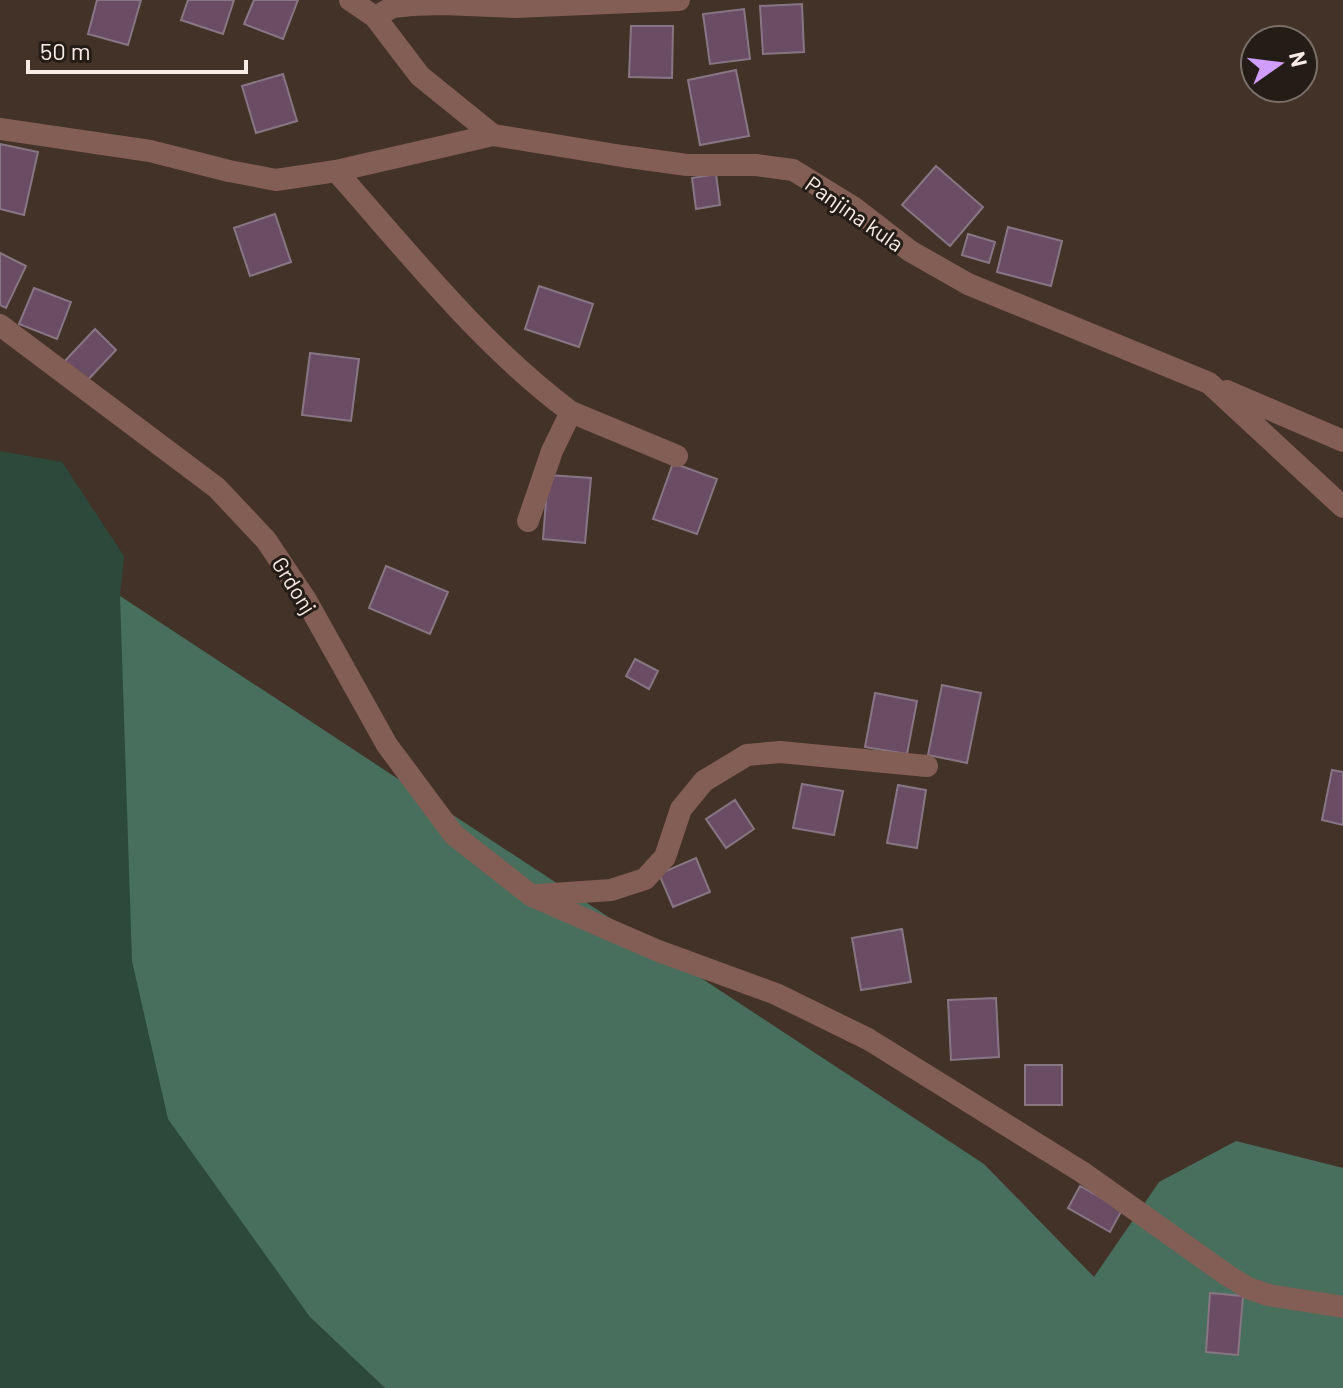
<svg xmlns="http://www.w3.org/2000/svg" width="1343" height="1388" font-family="Barlow,sans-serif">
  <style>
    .green { fill: #2d493c }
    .forest { fill: #486f5d }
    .building { fill: #6a4c64; stroke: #887684; stroke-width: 2 }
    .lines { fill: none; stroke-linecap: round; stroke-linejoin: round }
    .minor { stroke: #835e54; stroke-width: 22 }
    .labels { text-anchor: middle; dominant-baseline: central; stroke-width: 6; stroke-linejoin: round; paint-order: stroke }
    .street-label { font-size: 22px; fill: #f8ece5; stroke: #241c17 }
  </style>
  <rect width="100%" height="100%" fill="#433227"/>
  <!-- green -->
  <path class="green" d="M0,451l62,11 62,94 -4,40 190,721 75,71h-385z"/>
  <!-- forest -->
  <path class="forest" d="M120,596l864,568 110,113 65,-95 77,-41 107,27v220h-958l-75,-71 -142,-198 -36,-158z"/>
  <!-- building -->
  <path class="building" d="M97,0h44l-13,45 -40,-11z
    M188,0h46l-11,34 -42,-14z
    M254,0h44l-15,39 -39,-15z
    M802,4l2,48 -41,2 -3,-48z
    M744,9l6,50 -40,5 -7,-50z
    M631,26h42l-1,52 -43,-1z
    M736,70l13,66 -49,9 -12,-65z
    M283,74l14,47 -41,12 -14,-47z
    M0,144l38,8 -14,63 -24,-6z
    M936,166l47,41 -33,39 -48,-41z
    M716,174l4,31 -24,4 -4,-31z
    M275,214l16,48 -41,14 -16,-48z
    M1008,227l54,14 -11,45 -54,-14z
    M968,234l27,8 -6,21 -27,-8z
    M0,253l26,13 -20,42 -6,-3z
    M539,286l54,18 -14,43 -54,-18z
    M34,288l37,14 -14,37 -38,-15z
    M95,329l21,21 -32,34 -22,-20z
    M310,353l49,6 -8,62 -49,-6z
    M673,463l44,16 -20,55 -44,-15z
    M548,475l43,3 -6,65 -42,-4z
    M386,566l62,26 -18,42 -61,-26z
    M635,659l23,12 -9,18 -23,-13z
    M942,685l39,8 -14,70 -39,-8z
    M875,693l42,8 -10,53 -42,-7z
    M1332,770l11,2v53l-21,-5z
    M802,784l41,7 -9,44 -41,-7z
    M898,785l28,5 -9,58 -30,-5z
    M735,800l19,29 -28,19 -20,-29z
    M696,858l14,34 -37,15 -14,-33z
    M902,929l9,53 -50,8 -9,-52z
    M996,998l3,59 -48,3 -3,-60z
    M1025,1065h37v40h-37z
    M1080,1186l42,24 -12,22 -42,-24z
    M1210,1293l33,3 -5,59 -32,-3z"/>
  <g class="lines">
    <!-- minor -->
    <path class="minor" d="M350,0l25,17 45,59 73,59 129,21 65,9h69l37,5 60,37 57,44 58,33 241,99 134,124
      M375,17l18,-10 19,-2 31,-1 72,3 164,-7
      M0,129l150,22 79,20 47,9 60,-9 157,-36
      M336,171c74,83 145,174 235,241l-19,39 -24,70
      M0,325l217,163 49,52 40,60 81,145 67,90 78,61 124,54 120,44 92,45 214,133 145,103 21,13 20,7 75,12
      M1227,391l116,50
      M571,412l106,44
      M538,895l73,-5 34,-11 20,-22 16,-48 23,-28 43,-26 33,-3 147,14"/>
  </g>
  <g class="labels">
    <!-- street labels -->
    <g class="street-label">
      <text transform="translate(855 213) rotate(35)">Panjina kula</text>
      <text transform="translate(295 585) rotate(58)">Grdonj</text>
    </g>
  </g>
  <!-- north arrow -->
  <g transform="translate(1279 64) rotate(76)"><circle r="38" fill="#241c17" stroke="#796f69" stroke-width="2"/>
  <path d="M0-6L14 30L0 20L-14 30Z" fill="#d19dfe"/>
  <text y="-12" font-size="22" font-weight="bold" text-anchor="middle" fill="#f8ece5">N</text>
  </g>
  <!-- scale -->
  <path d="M28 60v12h218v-12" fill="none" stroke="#f8ece5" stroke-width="4"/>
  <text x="40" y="60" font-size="24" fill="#f8ece5" stroke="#241c17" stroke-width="6" paint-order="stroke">50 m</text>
</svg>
